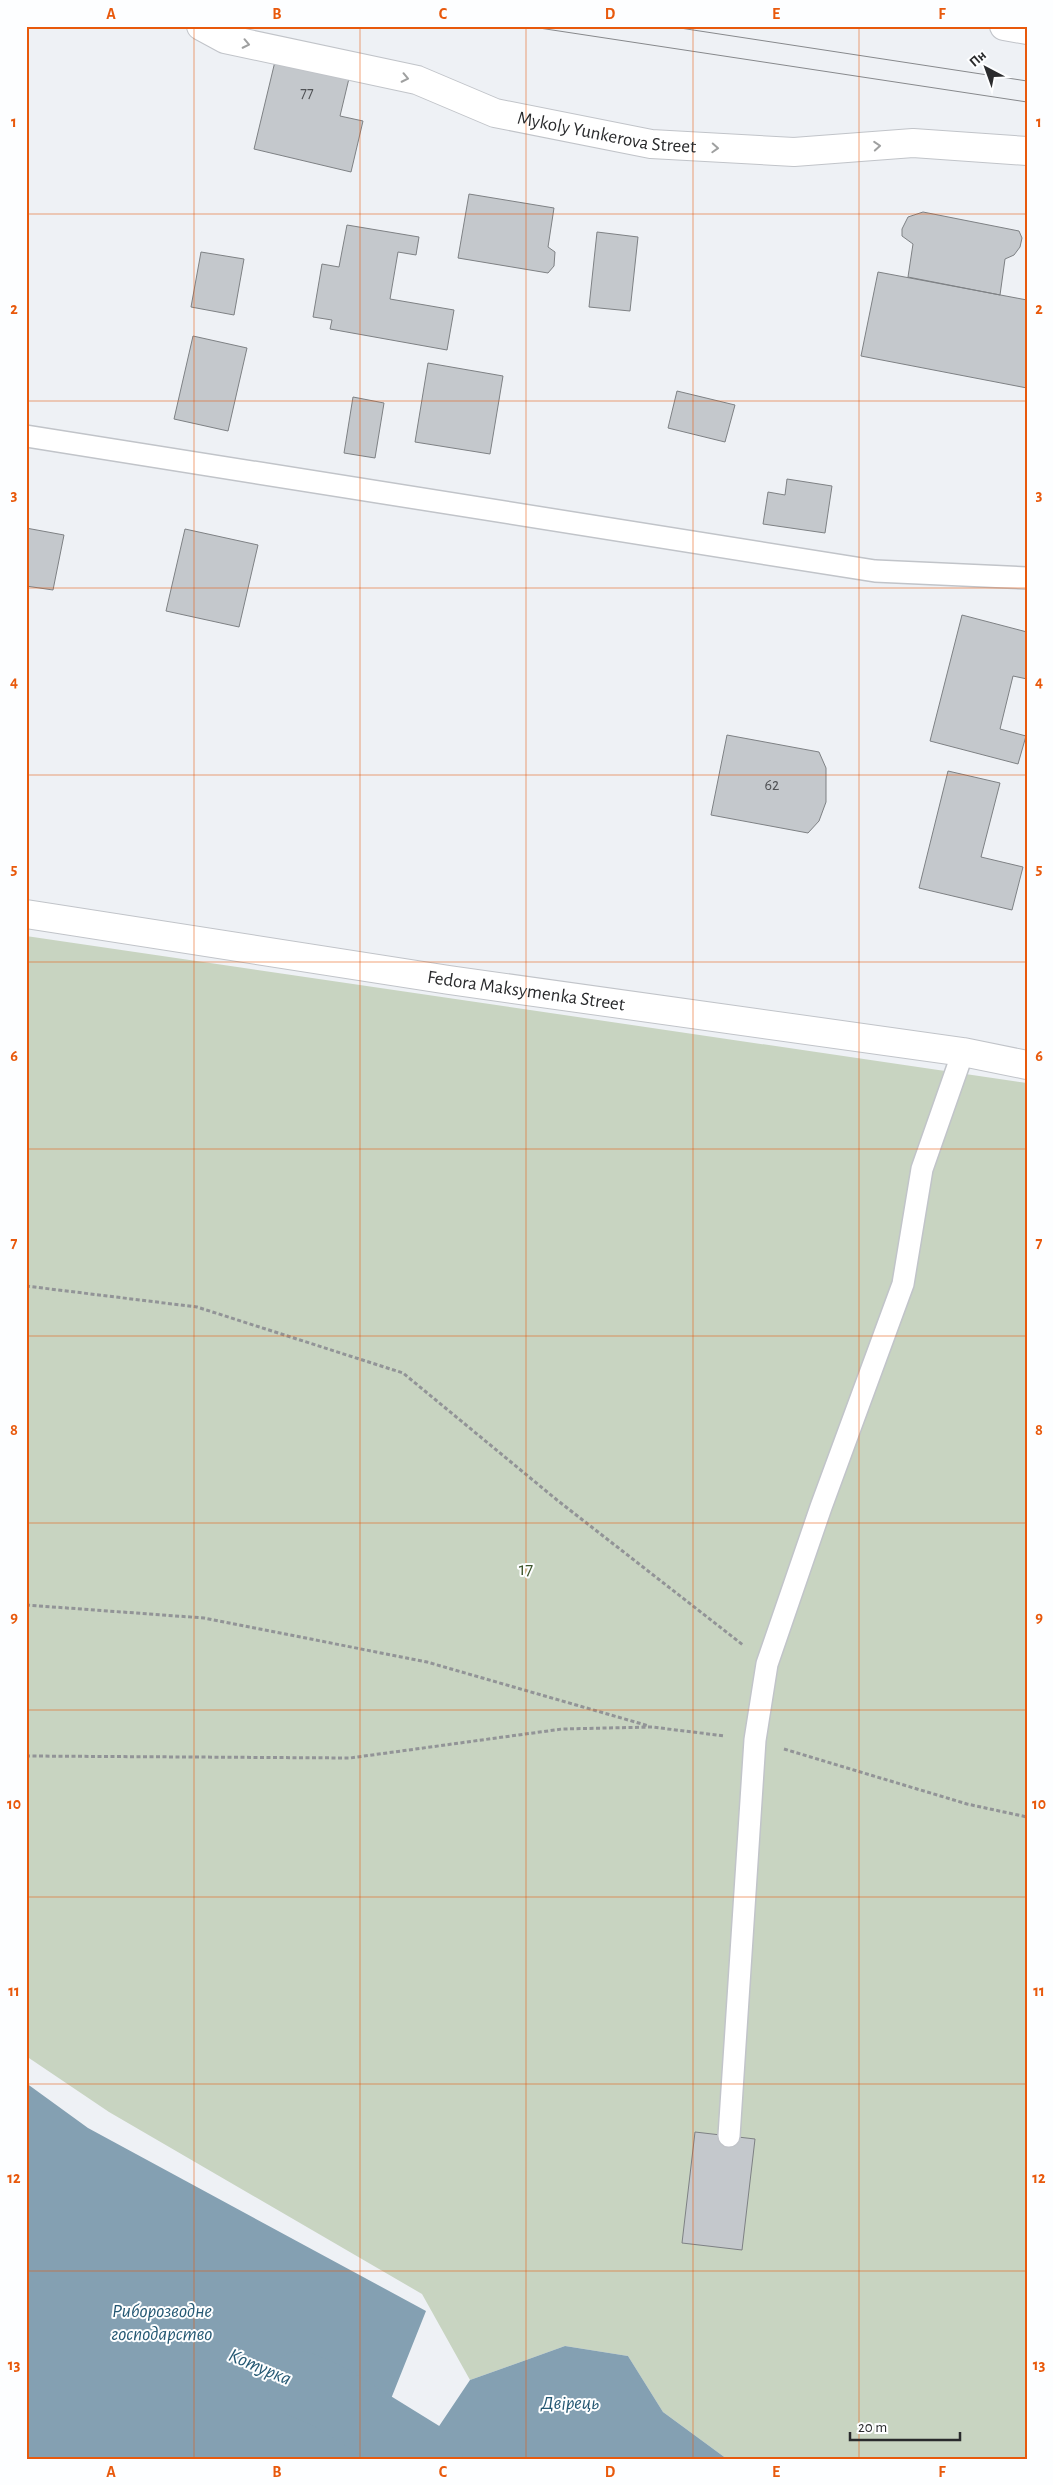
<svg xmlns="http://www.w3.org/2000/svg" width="1053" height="2485" font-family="'Alegreya Sans',sans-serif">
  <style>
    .green { fill: #c8d4c1 }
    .water { fill: #84a0b2 }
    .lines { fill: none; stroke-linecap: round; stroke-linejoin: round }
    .river { stroke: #84a0b2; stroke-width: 66 }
    .building { fill: #c4c8cc; stroke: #7e8184 }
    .lane-casing { stroke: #c1c4c9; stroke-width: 24 }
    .street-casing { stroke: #c1c4c9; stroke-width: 30 }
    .path { stroke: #929497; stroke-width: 3; stroke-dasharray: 4 2.5; stroke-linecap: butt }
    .lane { stroke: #fff; stroke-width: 21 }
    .street { stroke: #fff; stroke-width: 28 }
    .tram { stroke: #87898c; stroke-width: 1 }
    .oneway { stroke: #9fa0a0 }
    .grid { fill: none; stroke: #e8590c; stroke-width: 1; stroke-opacity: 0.55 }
    .labels { text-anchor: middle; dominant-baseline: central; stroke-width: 4; stroke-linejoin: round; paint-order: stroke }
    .number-label { font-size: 16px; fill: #505255 }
    .street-label { font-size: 19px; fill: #2a2b2d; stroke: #fdfeff }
    .park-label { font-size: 19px; fill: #3d562d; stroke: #fdfeff }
    .water-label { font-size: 20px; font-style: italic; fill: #245873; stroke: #fdfeff }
    .neatline { fill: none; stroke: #e8590c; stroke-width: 2 }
    .grid-label { font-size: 16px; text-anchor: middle; font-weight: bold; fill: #e8590c }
  </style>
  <rect width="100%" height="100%" fill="#eef1f5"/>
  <!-- green -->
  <path class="green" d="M26,936l1001,147v1376h-300l-64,-47 -35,-56 -63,-10 -95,34 -48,-86 -313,-182 -83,-56z"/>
  <!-- water -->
  <path class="water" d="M26,2083l62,45 338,183 -59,148h-341z
    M565,2346l63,10 35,56 64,47h-310l53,-79z"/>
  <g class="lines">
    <!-- river -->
    <path class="river" d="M300,2384l28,12 102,63"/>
  </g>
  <!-- building -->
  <path class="building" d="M277,53l74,17 -11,46 23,5 -12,51 -97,-23z
    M469,194l85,14 -6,39 7,5 -1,14 -6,7 -90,-15z
    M923,212l96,19 3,7 -2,9 -6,8 -9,4 -5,36 -92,-18 5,-33 -11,-8v-7l6,-12z
    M347,225l72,12 -3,18 -18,-3 -8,47 64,11 -7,40 -117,-21 2,-9 -19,-3 9,-53 17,3z
    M597,232l41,5 -8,74 -41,-4z
    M201,252l43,7 -10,56 -43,-8z
    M878,272l149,28v88l-166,-32z
    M193,336l54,12 -19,83 -54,-12z
    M428,363l75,13 -13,78 -75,-12z
    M677,391l58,14 -10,37 -57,-14z
    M353,397l31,6 -9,55 -31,-5z
    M787,479l45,7 -7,47 -62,-9 5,-32 17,3z
    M26,528l38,7 -11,55 -27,-4z
    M185,529l73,16 -19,82 -73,-16z
    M962,615l65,17v47l-14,-3 -13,53 26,7 -8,28 -88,-23z
    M727,735l92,17 7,16v34l-7,19 -11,12 -97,-18z
    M948,771l52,12 -19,74 42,10 -11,43 -93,-22z
    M695,2132l60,7 -13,111 -60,-7z"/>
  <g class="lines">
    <!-- lane casing -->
    <g class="lane-casing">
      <path id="lane" d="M26,436l849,135 152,7
        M729,2136l26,-396 12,-76 54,-157 82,-223 19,-115 41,-117"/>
    </g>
    <!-- street casing -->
    <g class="street-casing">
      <g id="street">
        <path id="s1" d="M201,26l24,13 192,41 78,33 156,31 143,8 119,-9 114,8"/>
        <path d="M1004,26l23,4"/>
        <path id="s2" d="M26,914l423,66 514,72 64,13"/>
      </g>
    </g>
    <!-- path -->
    <path class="path" d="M26,1286l171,21 206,66 154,127 186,145
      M26,1605l178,13 223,44 222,64
      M784,1749l183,55 60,13
      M26,1756l324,2 212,-29 90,-2 73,9"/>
    <!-- lane -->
    <use href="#lane" class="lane"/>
    <!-- street -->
    <use href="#street" class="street"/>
    <!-- tram -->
    <path class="tram" d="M526,26l501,76
      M667,26l360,55"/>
  </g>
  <!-- one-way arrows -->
  <defs><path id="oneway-chevron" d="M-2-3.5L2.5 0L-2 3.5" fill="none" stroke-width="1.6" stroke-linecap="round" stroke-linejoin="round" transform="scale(1.25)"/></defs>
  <g class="oneway">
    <use href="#oneway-chevron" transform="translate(246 44) rotate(12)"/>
    <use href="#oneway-chevron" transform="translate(405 78) rotate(12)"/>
    <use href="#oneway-chevron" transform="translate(877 146) rotate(-4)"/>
    <use href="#oneway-chevron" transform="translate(715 148) rotate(3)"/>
  </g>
  <!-- grid -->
  <path class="grid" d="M194,26v2433M360,26v2433M526,26v2433M693,26v2433M859,26v2433M26,214h1001M26,401h1001M26,588h1001M26,775h1001M26,962h1001M26,1149h1001M26,1336h1001M26,1523h1001M26,1710h1001M26,1897h1001M26,2084h1001M26,2271h1001"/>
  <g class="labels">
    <!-- number labels -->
    <g class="number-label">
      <text x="307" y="93">77</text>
      <text x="772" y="785">62</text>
    </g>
    <!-- street labels -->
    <g class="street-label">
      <text stroke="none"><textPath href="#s1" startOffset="422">Mykoly Yunkerova Street</textPath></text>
      <text stroke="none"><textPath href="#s2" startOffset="506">Fedora Maksymenka Street</textPath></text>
    </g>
    <!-- park labels -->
    <g class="park-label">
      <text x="526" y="1569">17</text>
    </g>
    <!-- water labels -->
    <g class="water-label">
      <text x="162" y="2311">Риборозводне<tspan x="162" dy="23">господарство</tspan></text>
      <text transform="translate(260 2367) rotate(23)">Котурка</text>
      <text x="570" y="2403">Двірець</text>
    </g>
  </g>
  <!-- border -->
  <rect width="1053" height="2485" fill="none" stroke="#fdfeff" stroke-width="55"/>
  <!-- north arrow -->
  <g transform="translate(986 68) rotate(319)" stroke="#fdfeff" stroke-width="4" paint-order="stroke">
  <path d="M0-4L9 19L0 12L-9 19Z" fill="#2a2b2d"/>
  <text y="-8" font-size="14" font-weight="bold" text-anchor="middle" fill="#2a2b2d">Пн</text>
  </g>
  <!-- scale -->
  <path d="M850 2432v8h110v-8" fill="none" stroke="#2a2b2d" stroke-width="2.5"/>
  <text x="858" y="2432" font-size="15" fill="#2a2b2d" stroke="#fdfeff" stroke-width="4" paint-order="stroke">20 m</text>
  <rect x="28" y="28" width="998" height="2430" class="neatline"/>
  <g class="grid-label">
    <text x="111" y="19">A</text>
    <text x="277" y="19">B</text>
    <text x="443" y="19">C</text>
    <text x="610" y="19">D</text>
    <text x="776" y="19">E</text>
    <text x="942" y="19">F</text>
    <text x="14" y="127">1</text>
    <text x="1039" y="127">1</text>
    <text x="14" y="314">2</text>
    <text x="1039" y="314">2</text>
    <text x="14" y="500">3</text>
    <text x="1039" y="500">3</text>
    <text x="14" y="687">4</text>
    <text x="1039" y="687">4</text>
    <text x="14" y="874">5</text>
    <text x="1039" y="874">5</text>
    <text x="14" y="1061">6</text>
    <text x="1039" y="1061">6</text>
    <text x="14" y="1248">7</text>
    <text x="1039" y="1248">7</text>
    <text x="14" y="1435">8</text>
    <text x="1039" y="1435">8</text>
    <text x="14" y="1622">9</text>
    <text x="1039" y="1622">9</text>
    <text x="14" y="1809">10</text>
    <text x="1039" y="1809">10</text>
    <text x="14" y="1996">11</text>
    <text x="1039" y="1996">11</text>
    <text x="14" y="2183">12</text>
    <text x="1039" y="2183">12</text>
    <text x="14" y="2370">13</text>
    <text x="1039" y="2370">13</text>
    <text x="111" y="2477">A</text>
    <text x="277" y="2477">B</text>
    <text x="443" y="2477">C</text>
    <text x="610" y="2477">D</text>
    <text x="776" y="2477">E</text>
    <text x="942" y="2477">F</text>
  </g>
</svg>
